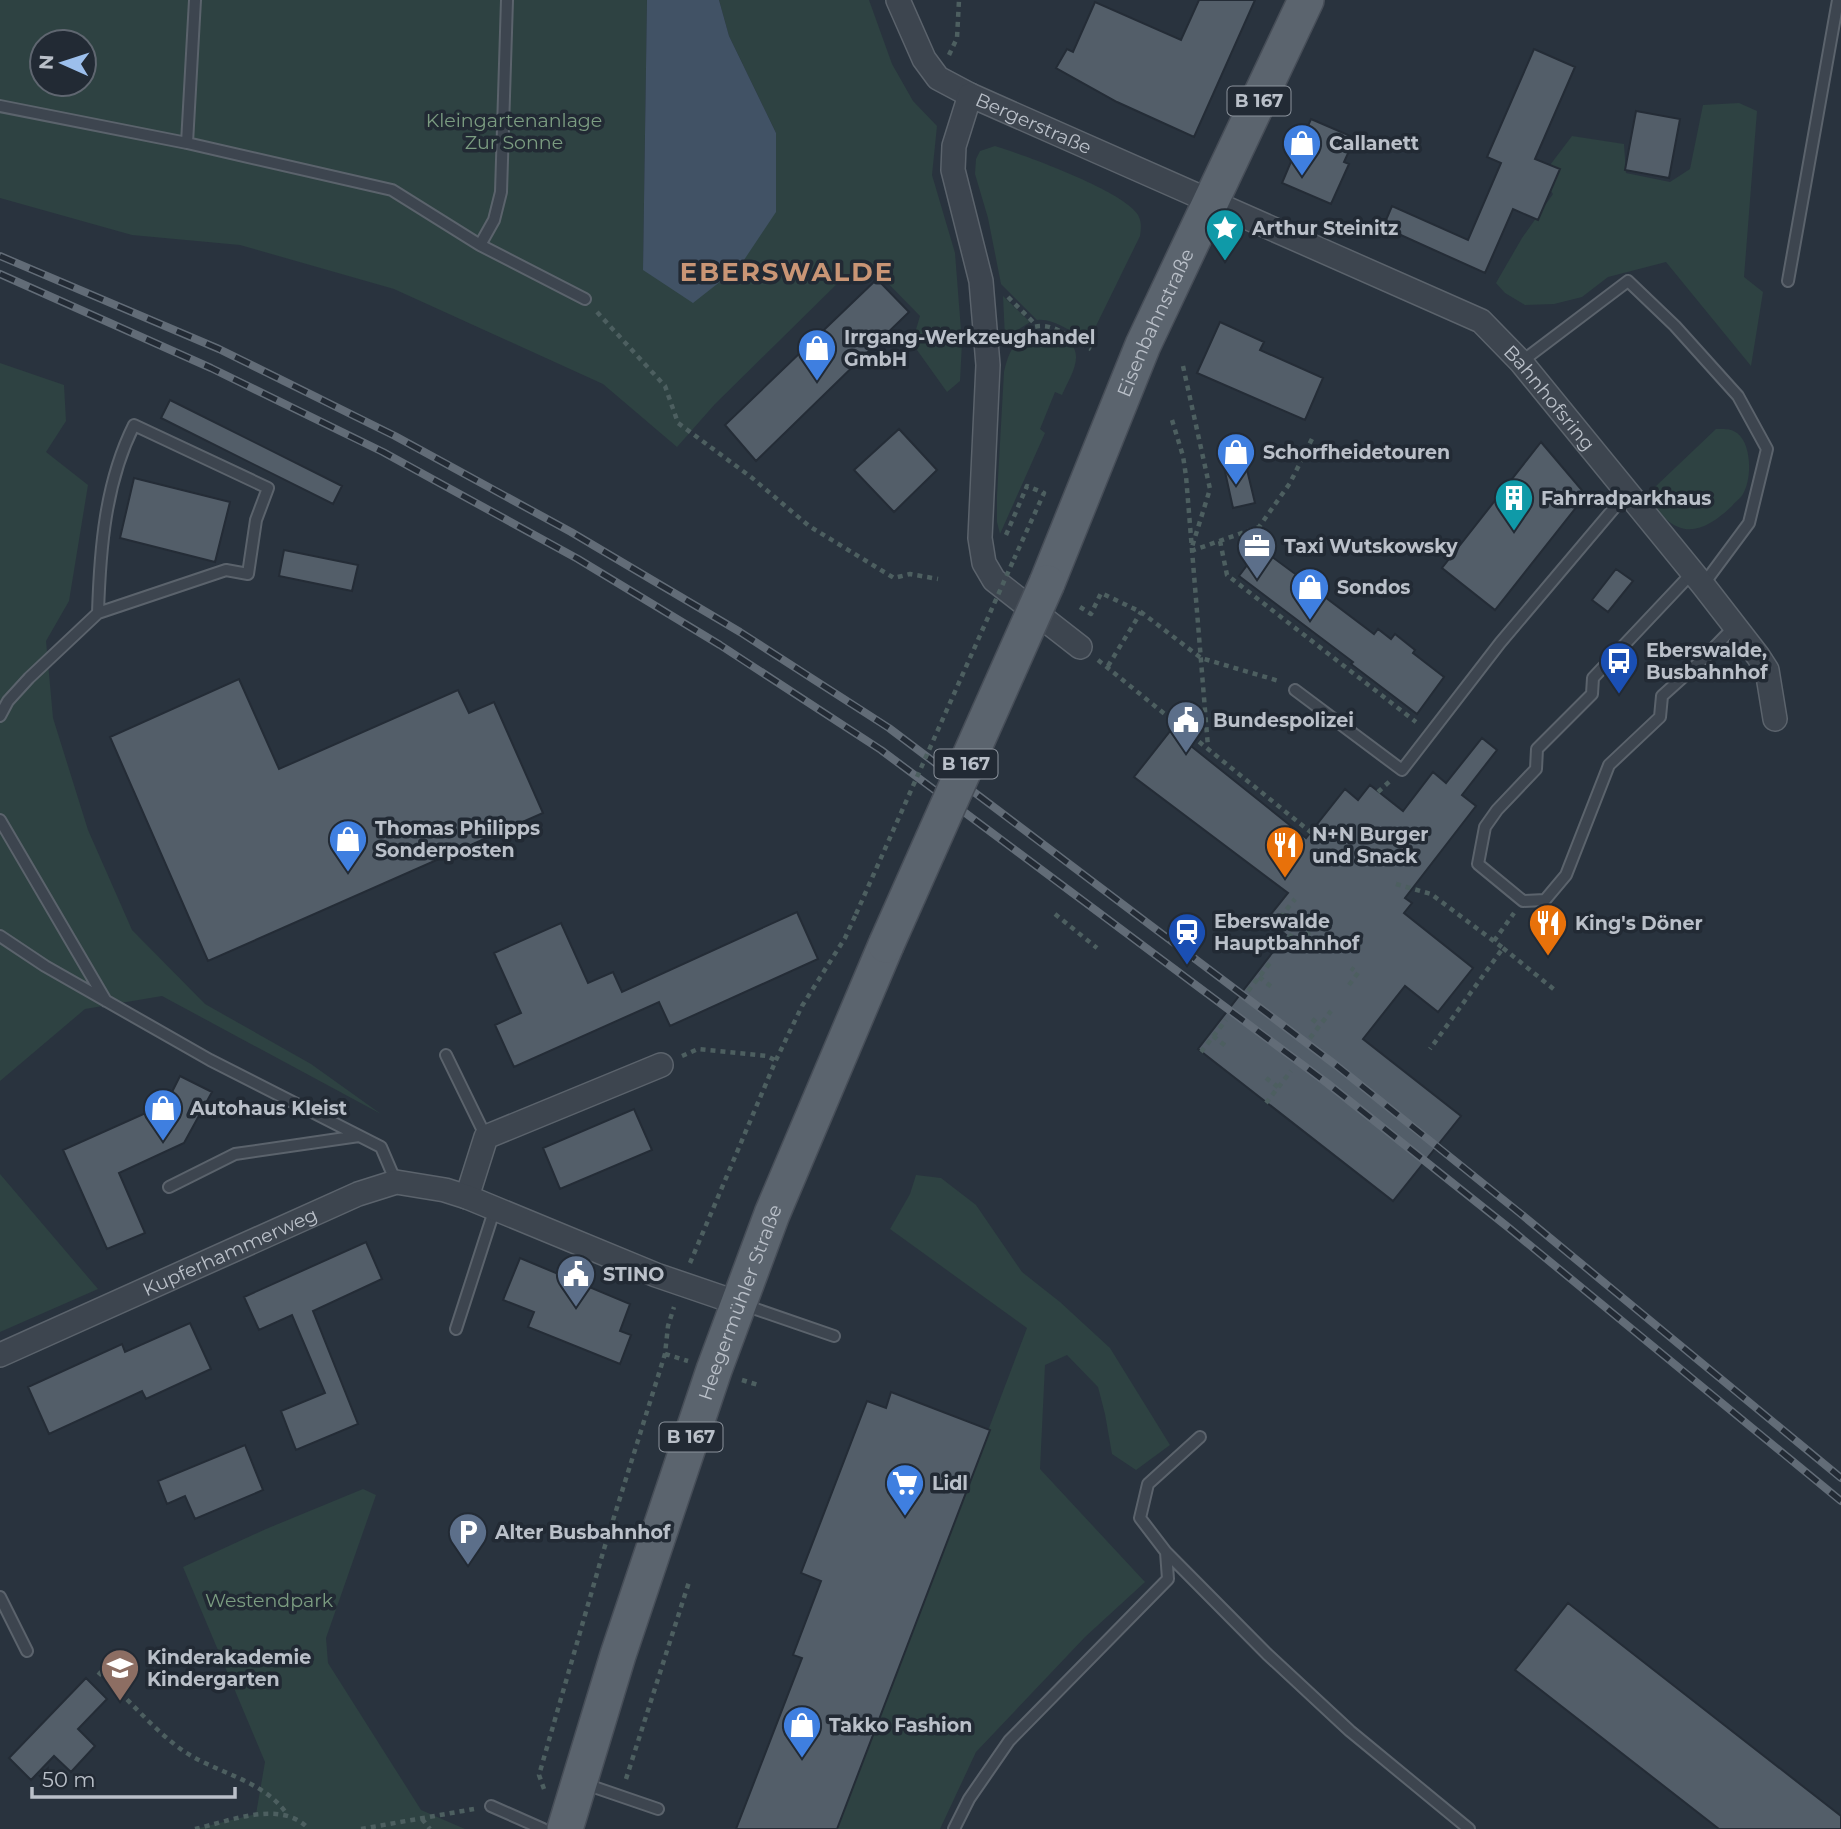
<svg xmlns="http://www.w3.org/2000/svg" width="1841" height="1829" font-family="Montserrat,sans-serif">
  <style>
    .green { fill: #2e4242; fill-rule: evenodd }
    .water { fill: #415265 }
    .building { fill: #535e69; stroke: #242c36; stroke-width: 2 }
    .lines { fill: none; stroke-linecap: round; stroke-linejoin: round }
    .lane-casing { stroke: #5b636c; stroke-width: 14 }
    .street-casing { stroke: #5b636c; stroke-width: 26 }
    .primary-casing { stroke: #474e58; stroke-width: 38 }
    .path { stroke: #4d5f60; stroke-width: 4.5; stroke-dasharray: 5 5; stroke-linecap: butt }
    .lane { stroke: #3d454f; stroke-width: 10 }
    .street { stroke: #3d454f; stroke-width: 23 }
    .primary { stroke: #5b646e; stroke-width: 35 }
    .rail-casing { stroke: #626c77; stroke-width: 8 }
    .rail { stroke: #222a34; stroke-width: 5; stroke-dasharray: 16; stroke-linecap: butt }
    .primary-bridge-casing { stroke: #474e58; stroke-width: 38; stroke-linecap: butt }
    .path-bridge { stroke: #4d5f60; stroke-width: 4.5; stroke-dasharray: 5 5; stroke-linecap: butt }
    .primary-bridge { stroke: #5b646e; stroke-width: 35 }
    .labels { text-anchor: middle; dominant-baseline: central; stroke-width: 7; stroke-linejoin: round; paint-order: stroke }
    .shield { fill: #222a34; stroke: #8c939c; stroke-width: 2 }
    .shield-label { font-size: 18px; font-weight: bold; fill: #bac0c9 }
    .park-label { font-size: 19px; fill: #7b9c81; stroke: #222a34 }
    .street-label { font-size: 19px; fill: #bac0c9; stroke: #222a34 }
    .poi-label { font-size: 19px; font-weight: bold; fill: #bac0c9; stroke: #222a34; text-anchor: start }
    .district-label { font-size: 26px; font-weight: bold; letter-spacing: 2px; fill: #c99575; stroke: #222a34 }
  </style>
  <rect width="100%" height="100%" fill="#29333e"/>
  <!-- green -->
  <path class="green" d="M0,0h647l-4,270 133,-137 -47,-97 -10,-36h150l23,64 21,37 24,25 -5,49 23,78 7,90 -2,38 -13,11 -35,-49 8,-27 -49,-50 -27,11 -129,127 -38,43 -74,-63 -209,-95 -154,-44 -108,-10 -132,-37zM42,42h42v42h-42z
    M1739,103l18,8 -13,166 19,15 -12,74 -85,-104 -58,15 -26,20 -28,7 -29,1 -20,-12 -9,-10 26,-45 31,-44 -12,-17 31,-41 52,8 2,29 44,9 20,-13 13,-64z
    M995,146c29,9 129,45 143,69 4,7 3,14 2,21l-47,96 -13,4c-14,-7 -28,-18 -43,-16l-36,-36 -13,-66 -13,-44 1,-15 4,-8z
    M1003,296l27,26 -25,16z
    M1034,331c16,0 43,6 42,27 0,11 -10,27 -14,37l-7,-3 -15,37 5,4 -45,101 -3,-12v-26l7,-124c5,-22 10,-30 30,-41z
    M0,363l64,22 2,36 -20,31 42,33 -19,116 -23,40 7,77 35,112 44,100 73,74 106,60 70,50 -219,-118 -77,13 -85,72z
    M1716,429c7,0 15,-1 21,4 15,11 15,46 6,61 -2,4 -8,8 -11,12 -19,18 -42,34 -65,14 -10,-8 -15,-21 -12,-33z
    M0,1174l98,115 -98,43z
    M916,1175l25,3 35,27 46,67 38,30 50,46 60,97 -34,25 -24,-16 -7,-40 -7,-27 -31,-32 -22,10 -5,104 105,113 -60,55 -109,115 -36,77h-103l190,-501 -137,-99 20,-35z
    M363,1489l13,6 -50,143 2,25 93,147 44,19h-270l61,-15 9,-52 -82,-195 83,-38z"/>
  <!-- water -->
  <path class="water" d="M647,0h72l10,36 47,97v79l-36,54 -47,37 -50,-33z"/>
  <!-- building -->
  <path class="building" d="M1199,0h56l-61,137 -77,-35 -61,-34 11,-19 6,3 22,-50 86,38z
    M1534,49l41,18 -40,92 25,10 -22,51 -25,-11 -28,64 -102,-46 9,-21 76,34 33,-77 -14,-6z
    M1636,111l44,8 -11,59 -44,-8z
    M1311,119l44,19 -11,24 5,2 -18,40 -49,-21 11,-26 -4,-1 9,-21 5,2z
    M877,279l32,33 -153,149 -31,-36z
    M1220,322l44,20 -4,8 63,28 -18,42 -108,-47z
    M170,400l172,86 -9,18 -172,-86z
    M899,429l38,41 -43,42 -40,-42z
    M1541,442l45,53 -91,115 -53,-42z
    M1243,453l12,50 -22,5 -11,-50z
    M134,478l96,24 -15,60 -95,-24z
    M1260,548l38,28 6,-6 22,17 -5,7 53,40 4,-5 13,10 4,-5 20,16 -2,3 31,24 -27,37 -66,-50 2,-2 -114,-86z
    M284,550l74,15 -6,26 -73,-15z
    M1616,569l17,12 -25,31 -16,-12z
    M239,679l40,90 179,-79 11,23 25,-11 49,111 -335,148 -98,-224z
    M1171,730l135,108 39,-49 13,11 12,-15 33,26 30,-39 13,11 36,-45 15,12 -35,45 14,11 -71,92 7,5 -8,10 69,55 -35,44 -33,-26 -42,53 98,77 -68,85 -195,-152 88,-114 -19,-16 21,-26 -154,-116z
    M797,912l21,47 -148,67 -11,-24 -145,65 -19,-42 26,-12 -27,-60 67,-30 27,60 25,-11 9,20z
    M180,1076l32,16 -28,51 -65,30 26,60 -38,16 -44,-99 103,-46z
    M634,1109l18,41 -92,39 -17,-41z
    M366,1242l16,37 -69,32 45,113 -62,26 -15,-39 44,-18 -33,-78 -33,15 -15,-33z
    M520,1258l110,46 -10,27 11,4 -11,29 -92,-37 6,-15 -31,-12z
    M190,1323l21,46 -65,30 -4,-8 -93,43 -21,-47 94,-43 3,8z
    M891,1392l99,38 -153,399h-101l66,-171 -9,-3 28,-74 -20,-8 66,-172 19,7z
    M245,1445l18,45 -68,29 -10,-23 -18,8 -9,-23z
    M1568,1603l273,213v13h-122l-204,-159z
    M86,1678l21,21 -29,30 17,17 -24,26 -17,-16 -23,24 -22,-22z"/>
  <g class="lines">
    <!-- lane casing -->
    <g class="lane-casing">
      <path id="lane" d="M507,0l-6,192 -7,28 -14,25 105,54
        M0,106l187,37 205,47 88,55
        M187,143l8,-143
        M1788,281l50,-281
        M1521,362l107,-81 47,45 63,70 29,53 -18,74 -46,62
        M1692,573l-99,105 -1,16 -55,55 -1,20 -39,41 -12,17 -7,37 45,37 22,-1 21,-25 43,-110 51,-48 2,-21 40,-36 33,-34
        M1295,690l107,80 98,-127 126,-149
        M0,716l8,-15 21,-23 69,-65 128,-43 22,4 8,-54 12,-32 -134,-63c-29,58 -34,124 -36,188
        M0,820l106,181
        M0,936l45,30 165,94 171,87 15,35
        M446,1055l40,82
        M169,1187l66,-33 124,-18
        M744,1305l90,31
        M456,1329l39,-121
        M1166,1552l101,102 83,77 119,98
        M0,1597l27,54
        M585,1784l73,25
        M491,1806l52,23
        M954,1829l15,-30 40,-58 159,-162 -2,-27 -26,-34 8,-34 52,-47"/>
    </g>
    <!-- street casing -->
    <g class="street-casing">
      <g id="street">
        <path id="s1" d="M898,0l26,59 14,19 32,17 511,226 40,41 182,223 55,71 9,14 8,49"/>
        <path d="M970,95l-16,51 -1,24 28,111 7,84 -8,173 4,25 10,17 86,67"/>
        <path d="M467,1197l19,-60 175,-72"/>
        <path id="s2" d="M0,1355l358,-161 38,-12 49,8 22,7 189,78 82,28"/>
      </g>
    </g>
    <!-- primary casing -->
    <g class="primary-casing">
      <g id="primary">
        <path id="s3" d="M1047,583l96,-238 163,-345"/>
        <path id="s4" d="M565,1829l53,-174 96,-285 58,-156 114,-269"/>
      </g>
    </g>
    <!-- path -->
    <path class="path" d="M949,55l8,-17 2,-38
      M1008,297l28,28
      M597,312l68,74 13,37 73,54 58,49 85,52 16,-4 28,5
      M1009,341c35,-29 49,-10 82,8
      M1183,366l27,123 -18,58
      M1172,420l11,36 3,20 22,271
      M1006,535l21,-49 17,7 -30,66
      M1220,541l7,34 189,147
      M1191,551l68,-24 31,-44 22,-44
      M1080,607l11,7 10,-21 40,19 60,46 78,23
      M1098,660l215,174
      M1108,666l33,-54
      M1378,792l12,-11
      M1396,884l35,10 72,54 -73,101
      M1055,914l42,34
      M1298,926l15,12
      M1289,938l9,-12 -15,-12 12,-15
      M1494,941l20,-28
      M1503,948l53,43
      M1259,977l14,11
      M1349,985l9,-12 -7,-5
      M1248,991l22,-28
      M1312,1019l8,6
      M1213,1036l14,11
      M1310,1038l21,-27
      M1201,1052l25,-32
      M682,1056l16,-7 69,7 8,4
      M1266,1078l12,9
      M1266,1103l25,-32
      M690,1263l86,-203 26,-54 43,-68 11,-24
      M665,1354l23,7
      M742,1380l16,5
      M98,1672c28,24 51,53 80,75 34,26 84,31 109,67
      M626,1779l63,-197
      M544,1789l-5,-14 65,-226 61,-195 3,-28 6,-19
      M422,1819l8,10
      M195,1829c35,-8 86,-30 114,0
      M361,1829l113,-20"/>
    <!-- lane -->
    <use href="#lane" class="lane"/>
    <!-- street -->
    <use href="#street" class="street"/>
    <!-- primary -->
    <use href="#primary" class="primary"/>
    <!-- rail casing -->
    <g class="rail-casing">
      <path id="rail" d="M0,256l219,93 176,87 176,96 169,100 149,96 448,338 184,148 320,264
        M0,274l211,94 172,84 195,107 142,86 161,105 446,333 182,145 332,273"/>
    </g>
    <!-- rail -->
    <use href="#rail" class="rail"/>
    <!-- primary-bridge casing -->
    <g class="primary-bridge-casing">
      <path id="primary-bridge" d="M886,945l161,-362"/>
    </g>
    <!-- path-bridge -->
    <path class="path-bridge" d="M856,914l158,-355"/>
    <!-- primary-bridge -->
    <use href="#primary-bridge" class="primary-bridge"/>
  </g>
  <!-- icons -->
  <defs>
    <g id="shop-pin" transform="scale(2.0125)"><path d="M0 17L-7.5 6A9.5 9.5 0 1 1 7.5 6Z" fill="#3f7fe0" stroke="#222a34"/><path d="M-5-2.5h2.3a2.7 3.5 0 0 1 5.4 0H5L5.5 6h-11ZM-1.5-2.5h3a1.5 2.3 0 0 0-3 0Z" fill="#fff"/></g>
    <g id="sight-pin" transform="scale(2.0125)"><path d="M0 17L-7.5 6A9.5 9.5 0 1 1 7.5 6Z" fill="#0f9aa8" stroke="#222a34"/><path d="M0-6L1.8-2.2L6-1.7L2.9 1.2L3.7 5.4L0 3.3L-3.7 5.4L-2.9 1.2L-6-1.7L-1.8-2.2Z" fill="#fff"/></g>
    <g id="building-pin" transform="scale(2.0125)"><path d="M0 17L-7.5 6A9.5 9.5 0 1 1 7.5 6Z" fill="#0f9aa8" stroke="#222a34"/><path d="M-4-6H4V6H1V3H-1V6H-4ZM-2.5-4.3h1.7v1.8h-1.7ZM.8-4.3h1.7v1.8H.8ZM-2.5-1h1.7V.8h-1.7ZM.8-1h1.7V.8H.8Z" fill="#fff"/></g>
    <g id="office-pin" transform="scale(2.0125)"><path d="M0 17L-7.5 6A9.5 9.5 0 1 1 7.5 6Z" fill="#5c6f8a" stroke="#222a34"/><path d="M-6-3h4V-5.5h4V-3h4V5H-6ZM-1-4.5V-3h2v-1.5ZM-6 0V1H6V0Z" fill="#fff"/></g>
    <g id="bus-pin" transform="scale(2.0125)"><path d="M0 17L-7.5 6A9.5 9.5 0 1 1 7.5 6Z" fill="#1a4fb4" stroke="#222a34"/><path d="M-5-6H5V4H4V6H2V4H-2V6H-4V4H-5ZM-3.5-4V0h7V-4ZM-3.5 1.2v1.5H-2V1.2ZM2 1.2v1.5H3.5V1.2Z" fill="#fff"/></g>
    <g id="civic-pin" transform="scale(2.0125)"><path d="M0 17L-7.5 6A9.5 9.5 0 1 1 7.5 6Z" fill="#5c6f8a" stroke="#222a34"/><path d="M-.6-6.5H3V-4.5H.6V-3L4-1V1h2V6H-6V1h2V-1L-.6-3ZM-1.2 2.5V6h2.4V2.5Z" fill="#fff"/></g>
    <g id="restaurant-pin" transform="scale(2.0125)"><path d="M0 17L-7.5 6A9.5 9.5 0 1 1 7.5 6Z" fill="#e8710a" stroke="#222a34"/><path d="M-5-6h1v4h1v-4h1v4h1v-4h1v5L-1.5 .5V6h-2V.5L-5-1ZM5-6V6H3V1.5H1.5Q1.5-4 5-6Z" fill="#fff"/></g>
    <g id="station-pin" transform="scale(2.0125)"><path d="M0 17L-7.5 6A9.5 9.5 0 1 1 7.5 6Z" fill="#1a4fb4" stroke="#222a34"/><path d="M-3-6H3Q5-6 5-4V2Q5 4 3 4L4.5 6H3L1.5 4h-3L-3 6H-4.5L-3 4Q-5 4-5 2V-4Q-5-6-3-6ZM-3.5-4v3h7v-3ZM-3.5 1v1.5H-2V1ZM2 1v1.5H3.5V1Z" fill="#fff"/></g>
    <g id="supermarket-pin" transform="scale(2.0125)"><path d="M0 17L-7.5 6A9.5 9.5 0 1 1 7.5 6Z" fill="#3f7fe0" stroke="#222a34"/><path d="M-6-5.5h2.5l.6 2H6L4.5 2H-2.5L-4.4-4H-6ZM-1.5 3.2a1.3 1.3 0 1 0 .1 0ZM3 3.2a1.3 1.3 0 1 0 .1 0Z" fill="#fff"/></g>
    <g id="parking-pin" transform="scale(2.0125)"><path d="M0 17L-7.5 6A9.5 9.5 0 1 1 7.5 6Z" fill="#5c6f8a" stroke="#222a34"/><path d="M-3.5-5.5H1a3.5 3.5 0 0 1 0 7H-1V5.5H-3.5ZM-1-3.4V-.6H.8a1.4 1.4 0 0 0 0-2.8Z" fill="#fff"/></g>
    <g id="school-pin" transform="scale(2.0125)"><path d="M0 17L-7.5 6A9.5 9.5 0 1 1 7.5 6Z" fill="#8d6e63" stroke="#222a34"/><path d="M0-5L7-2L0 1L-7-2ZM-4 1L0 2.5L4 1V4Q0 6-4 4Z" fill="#fff"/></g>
  </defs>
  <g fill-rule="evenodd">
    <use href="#shop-pin" x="1302" y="143"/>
    <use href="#sight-pin" x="1225" y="228"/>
    <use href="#shop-pin" x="817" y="348"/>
    <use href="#shop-pin" x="1236" y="452"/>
    <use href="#building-pin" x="1514" y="498"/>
    <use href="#office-pin" x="1257" y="546"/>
    <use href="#shop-pin" x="1310" y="587"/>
    <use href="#bus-pin" x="1619" y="661"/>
    <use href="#civic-pin" x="1186" y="720"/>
    <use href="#shop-pin" x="348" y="839"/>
    <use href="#restaurant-pin" x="1285" y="845"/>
    <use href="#restaurant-pin" x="1548" y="923"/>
    <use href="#station-pin" x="1187" y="932"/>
    <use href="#shop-pin" x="163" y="1108"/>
    <use href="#civic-pin" x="576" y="1274"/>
    <use href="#supermarket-pin" x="905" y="1483"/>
    <use href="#parking-pin" x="468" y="1532"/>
    <use href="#school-pin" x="120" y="1668"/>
    <use href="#shop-pin" x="802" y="1725"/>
  </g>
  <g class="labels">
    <!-- shield labels -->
    <g class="shield">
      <rect x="1227.5" y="86.5" width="63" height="29" rx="5"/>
      <rect x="934.5" y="749.5" width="63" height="29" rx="5"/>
      <rect x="659.5" y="1422.5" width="63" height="29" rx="5"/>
    </g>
    <g class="shield-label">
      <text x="1259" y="101">B 167</text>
      <text x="966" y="764">B 167</text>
      <text x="691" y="1437">B 167</text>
    </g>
    <!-- park labels -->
    <g class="park-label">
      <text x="514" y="120">Kleingartenanlage<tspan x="514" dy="22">Zur Sonne</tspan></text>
      <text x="269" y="1600">Westendpark</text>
    </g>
    <!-- street labels -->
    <g class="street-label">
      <text stroke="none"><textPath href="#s1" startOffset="194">Bergerstraße</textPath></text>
      <text stroke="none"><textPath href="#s3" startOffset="282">Eisenbahnstraße</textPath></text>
      <text stroke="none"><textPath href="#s1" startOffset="786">Bahnhofsring</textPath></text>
      <text stroke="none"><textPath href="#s2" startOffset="252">Kupferhammerweg</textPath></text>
      <text stroke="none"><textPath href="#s4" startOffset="555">Heegermühler Straße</textPath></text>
    </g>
    <!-- poi labels -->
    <g class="poi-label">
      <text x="1329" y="143">Callanett</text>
      <text x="1252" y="228">Arthur Steinitz</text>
      <text x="844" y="337">Irrgang-Werkzeughandel<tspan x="844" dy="22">GmbH</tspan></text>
      <text x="1263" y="452">Schorfheidetouren</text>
      <text x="1541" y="498">Fahrradparkhaus</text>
      <text x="1284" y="546">Taxi Wutskowsky</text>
      <text x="1337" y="587">Sondos</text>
      <text x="1646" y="650">Eberswalde,<tspan x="1646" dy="22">Busbahnhof</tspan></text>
      <text x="1213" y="720">Bundespolizei</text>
      <text x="375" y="828">Thomas Philipps<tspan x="375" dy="22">Sonderposten</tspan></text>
      <text x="1312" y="834">N+N Burger<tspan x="1312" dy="22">und Snack</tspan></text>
      <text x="1214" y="921">Eberswalde<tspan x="1214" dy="22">Hauptbahnhof</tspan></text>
      <text x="1575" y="923">King's Döner</text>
      <text x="190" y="1108">Autohaus Kleist</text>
      <text x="603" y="1274">STINO</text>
      <text x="932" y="1483">Lidl</text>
      <text x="495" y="1532">Alter Busbahnhof</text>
      <text x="147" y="1657">Kinderakademie<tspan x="147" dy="22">Kindergarten</tspan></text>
      <text x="829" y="1725">Takko Fashion</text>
    </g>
    <!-- district labels -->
    <g class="district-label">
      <text x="787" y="272">EBERSWALDE</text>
    </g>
  </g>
  <!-- north arrow -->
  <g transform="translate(63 63) rotate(273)"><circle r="33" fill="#222a34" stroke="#5f6670" stroke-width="2"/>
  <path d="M0-5L12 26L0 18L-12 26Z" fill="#9cbfec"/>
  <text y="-10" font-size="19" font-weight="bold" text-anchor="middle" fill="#bac0c9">N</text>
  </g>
  <!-- scale -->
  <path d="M32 1787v10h203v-10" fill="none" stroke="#bac0c9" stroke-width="3.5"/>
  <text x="42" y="1787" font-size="21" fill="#bac0c9" stroke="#222a34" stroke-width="5" paint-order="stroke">50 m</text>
</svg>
